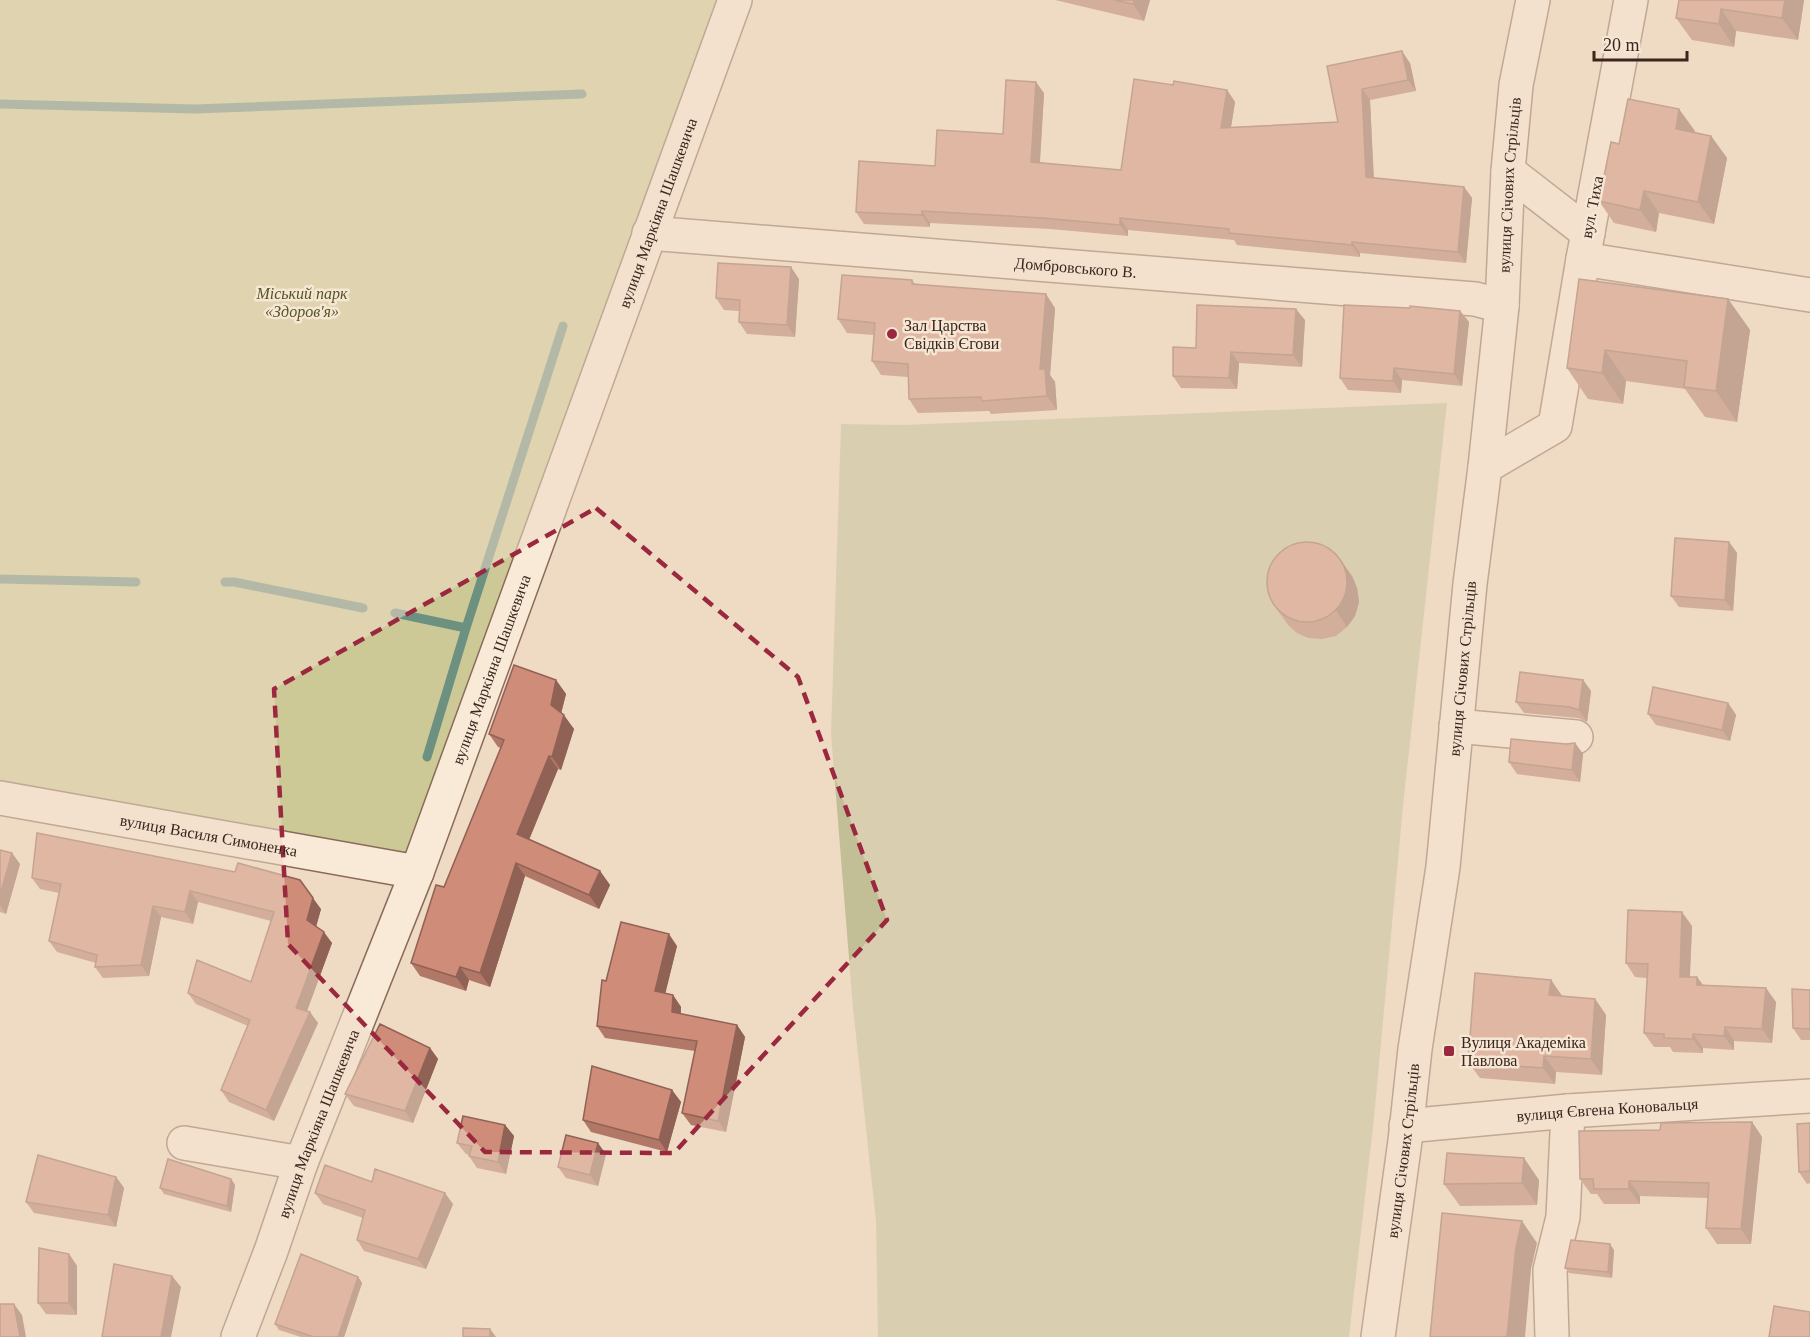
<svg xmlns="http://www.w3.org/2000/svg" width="1810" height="1337" font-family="Georgia,serif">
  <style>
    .green { fill: #cdc997 }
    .cemetery { fill: #c2bf97 }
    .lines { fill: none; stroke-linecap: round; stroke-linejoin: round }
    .stream { stroke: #6c9181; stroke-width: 9 }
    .minor-casing { stroke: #8a6a5a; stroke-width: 36 }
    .minor { stroke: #f9e9d7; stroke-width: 33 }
    .wall { fill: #b17868 }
    .shaded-wall { fill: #906255 }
    .building { fill: #ce8c79; stroke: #906255; stroke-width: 1.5 }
    .marked { fill: none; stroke: #9a293f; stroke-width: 4.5; stroke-dasharray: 12 8; stroke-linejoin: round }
    .poi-dot { fill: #9a293f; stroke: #f6e6d4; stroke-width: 2 }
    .labels { text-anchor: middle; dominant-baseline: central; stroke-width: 5; stroke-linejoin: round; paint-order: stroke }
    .street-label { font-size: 16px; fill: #3a261e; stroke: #f6e6d4 }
    .park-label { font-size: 16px; font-style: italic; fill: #535624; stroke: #f6e6d4 }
    .poi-label { font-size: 16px; fill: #3a261e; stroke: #f6e6d4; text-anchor: start }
  </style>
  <rect width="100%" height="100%" fill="#efdac4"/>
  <!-- green -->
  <path class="green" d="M0,0h735l-318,872 -417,-71z"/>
  <!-- cemetery -->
  <path class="cemetery" d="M1447,403l-44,403 -29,312 -25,219h-471l-2,-116 -23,-213 -22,-274 10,-310 62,1z"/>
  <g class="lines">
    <!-- stream -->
    <path class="stream" d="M0,104l195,5 387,-15
      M0,579l136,3
      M225,582h9l129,26
      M395,613l71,15
      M427,757l39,-129 97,-302"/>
    <!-- minor casing -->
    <g class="minor-casing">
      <g id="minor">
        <path d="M1631,0l-48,259 227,36"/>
        <path d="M1508,171l80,62"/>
        <path id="s1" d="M649,233l826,66 27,7"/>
        <path d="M1485,467l70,-41 28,-167"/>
        <path d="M1456,726l120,11"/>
        <path id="s2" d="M0,798l417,74"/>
        <path id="s3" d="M1406,1126l162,-15 242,-15"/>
        <path d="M184,1143l117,20"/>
        <path id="s4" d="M238,1337l33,-86 30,-88 116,-291 318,-872"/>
        <path id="s5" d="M1378,1337l27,-196 10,-92 28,-182 27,-283 15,-117 17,-161 6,-135 8,-86 17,-85"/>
        <path d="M1552,1337l-2,-67 13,-53 5,-106"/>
      </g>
    </g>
    <!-- minor -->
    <use href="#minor" class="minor"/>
  </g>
  <!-- wall -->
  <path class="wall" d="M1055,0h95l-6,21z
    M1679,0h125l-6,40 -62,-9 -2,16 -42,-7 -16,-22z
    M1410,63l6,28 -46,9 4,78 90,9 8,11 -6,65 -106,-10v4l-123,-12 -3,-5 -106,-10v6l-78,-7 -120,-6v4l-66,-3 -8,-12 79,-46 68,-32 41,-41 -4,70 81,7 52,-85 54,5 8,12 -4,25 107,-5 -11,-56z
    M1695,131v1l16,4 16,22 -13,66 -55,-11 -3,19 -42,-9 -15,-22 20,-57z
    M799,279l-4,58 -48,-3 -8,-12v-11l-15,-1 -8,-12z
    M1579,279l149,20 22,31 -13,92 -32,-5 -20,-28 -59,-8 -3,23 -35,-5 -21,-31z
    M912,280l3,4 140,24 -5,67 5,7 2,28 -66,4 -2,-3 -71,2 -9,-14 -1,-22 -27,-2 -9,-14 2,-26 -27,-2 -9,-14z
    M1460,311l9,11 -7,64 -60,-6 -1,13 -53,-3 -8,-12z
    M1305,320l-3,47 -63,-4 -2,26 -56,-1 -8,-12 23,-28z
    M1729,542l8,11 -4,58 -54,-4 -8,-11z
    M1352,576l5,12 2,14 -4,14 -8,11 -11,9 -14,3 -14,-1 -11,-5 -9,-8 -12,-17z
    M556,680l10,14 -5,19 13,16 -13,41 -3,-1 -29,71 71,31 10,14 -11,24 -74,-33 -35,111 -21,-7 -3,11 -46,-15 -9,-13 33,-76 57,-139 -3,-1 -9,-13z
    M1583,680l8,11 -4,31 -9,-4 -54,-5 -8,-11z
    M1728,703l8,12 -6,26 -74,-16 -8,-11z
    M1575,743l8,11 -3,28 -63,-8 -8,-12 57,-18z
    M37,833l284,76 -5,17 16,17 -25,68 11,12 -44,98 -45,-19 -8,-12 27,-64 -52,-22 -8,-11 63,-11 20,-61 -73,-19 -5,22 -32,-7 -12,59 -46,2 -8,-11 1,-4 -39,-11 -8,-11 10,-48 -19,-4 -8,-11z
    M0,850l20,14 -14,50 -6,-2z
    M1692,926l-2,51h7l6,8 73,17 -4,41 -38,-2v9l-31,-2v5l-30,-1 -3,-5h-16l-10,-14 3,-55 -12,-1 -9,-14z
    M677,946l-12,47 8,2 8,12v7l56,11 8,12 -19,95 -35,-7 -9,-12 13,-62 -90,-13 -8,-12 9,-45z
    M1551,980l11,16 33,3 11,16 -4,60 -46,-3 -1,12 -75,-6 -12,-16z
    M1810,990v50h-9l-8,-12z
    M430,1048l8,11 -25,64 -59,-17 -9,-12z
    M672,1090l9,12 -14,50 -76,-20 -8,-12z
    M1752,1122l10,15 -11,107h-34l-11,-16 2,-30 -68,-2v8h-36l-7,-10h-6l-11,-15 80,-49z
    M1810,1123v60l-3,1 -8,-12z
    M505,1125l9,11 -8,38 -29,-6 -8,-12 1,-1 -4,-1 -9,-11z
    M606,1154l-8,32 -32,-8 -8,-11z
    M116,1177l8,11 -8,39 -82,-14 -8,-11z
    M231,1179l4,6 -4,27 -67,-18 -4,-6z
    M1539,1180l-2,25 -77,1 -16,-22z
    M372,1182l81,22 -27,65 -62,-18 -7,-11 6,-22 -40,-14 -8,-11z
    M1614,1250l-2,28 -43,-5 -4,-5z
    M69,1254l8,12v49l-31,-1 -8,-11z
    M358,1277l4,6 -18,54h-43l-22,-7 -4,-6z"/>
  <!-- shaded-wall -->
  <path class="shaded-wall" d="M1134,0h16l-6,21 -11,-17z
    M1785,0h19l-6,40 -16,-22z
    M1721,9l15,22 -2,16 -15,-23z
    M1402,51l8,12 6,28 -8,-11z
    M1036,82l8,11 -5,80 -8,-11z
    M1362,89l8,11 4,89 -8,-12z
    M1227,90l8,12 -6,38 -8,-12z
    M1679,109l16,22 -4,20 -15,-22z
    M1711,136l16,22 -13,66 -16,-22z
    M1464,187l8,11 -6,65 -8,-11z
    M1644,191l15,22 -3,19 -16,-22z
    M922,211l8,12v4l-8,-12z
    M1120,218l8,12v6l-8,-11z
    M1352,242l8,11v4l-8,-12z
    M791,267l8,12 -4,58 -8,-12z
    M1046,294l9,14 -5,67 5,7 2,28 -10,-14 -7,-27z
    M1728,299l22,31 -13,92 -21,-31z
    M1296,309l9,11 -3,47 -9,-12z
    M1460,311l9,11 -7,64 -8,-12z
    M1605,350l21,31 -3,23 -21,-31z
    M1231,352l8,11 -2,26 -8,-11z
    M1394,368l8,12 -1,13 -8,-12z
    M1729,542l8,11 -4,58 -8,-11z
    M1340,559l12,17 5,12 2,14 -4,14 -8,11 -11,-17z
    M556,680l10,14 -6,24 -9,-13z
    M1583,680l8,11 -4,31 -8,-12z
    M1728,703l8,12 -6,26 -8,-11z
    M564,715l10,14 -13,41 -9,-13z
    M1575,743l8,11 -3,28 -8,-12z
    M549,756l9,13 -32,78 -9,-13z
    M12,853l8,11 -14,50 -6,-9v-10z
    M516,863l9,13 -35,111 -10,-14z
    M600,871l10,14 -11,24 -10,-14z
    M190,891l8,11 -5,22 -8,-12z
    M313,898l8,11 -6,22 -8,-11z
    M153,906l8,11 -12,59 -8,-11z
    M1682,912l10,14 -3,65 -9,-14z
    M324,932l8,11 -28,76 -8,-11z
    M669,934l8,12 -14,57 -8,-12z
    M460,967l9,13 -3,11 -10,-14z
    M1697,977l10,14 -10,-6z
    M1551,980l11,16 -2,15 -11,-16z
    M1766,988l10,14 -4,41 -10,-14z
    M673,995l8,12 -1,16 -8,-11z
    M1595,999l11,16 -4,60 -11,-16z
    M310,1012l8,11 -44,98 -8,-11z
    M737,1025l8,12 -19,95 -8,-11z
    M1725,1027l9,14v9l-10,-14z
    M1693,1034l10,14v5l-10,-14z
    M430,1048l8,11 -25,64 -8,-12z
    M1544,1056l12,16 -1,12 -12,-16z
    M672,1090l9,12 -14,50 -8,-12z
    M1752,1122l10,15 -11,107 -10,-15z
    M505,1125l9,11 -8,38 -8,-12z
    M598,1143l8,11 -8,32 -8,-11z
    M1524,1158l15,22 -2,25 -15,-22z
    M116,1177l8,11 -8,39 -8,-12z
    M231,1179l4,6 -4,27 -4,-6z
    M1629,1181l11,15v8l-11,-15z
    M445,1193l8,11 -27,65 -8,-10z
    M1522,1221l15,22 -6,26 -6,68h-18l9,-90z
    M1610,1244l4,6 -2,28 -4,-6z
    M69,1254l8,12v49l-8,-12z
    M172,1276l9,11 -10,50h-10z
    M358,1277l4,6 -18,54h-6z
    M14,1304l8,11 4,22h-6z
    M490,1329l6,8h-6z"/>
  <!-- building -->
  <path class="building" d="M1114,0h20l-1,4z
    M1679,0h106l-3,18 -61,-9 -2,15 -43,-6z
    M1402,51l6,29 -46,9 4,88 98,10 -6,65 -106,-10v3l-123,-12v-4l-109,-11v7l-78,-7 -120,-7v4l-66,-3 3,-51 76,5 2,-36 66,4 3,-54 30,2 -5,80 90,8 13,-91 39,6 1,-4 53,9 -6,38 117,-6 -11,-56z
    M1628,99l51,10 -3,20 35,7 -13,66 -54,-11 -4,19 -41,-9 12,-59 8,2z
    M718,263l73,4 -4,58 -48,-3 1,-22 -24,-2z
    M842,275l70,5v4l134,10 -6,75h5l2,27 -65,5 -1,-4 -72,2 -1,-35 -36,-3 3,-38 -37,-4z
    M1579,279l149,20 -12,92 -32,-4 3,-26 -82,-11 -3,23 -35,-5z
    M1197,305l99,4 -3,46 -62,-3 -2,26 -56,-2v-29l23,1z
    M1344,305l66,3v-2l50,5 -6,63 -60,-6 -1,13 -53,-3z
    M1675,538l54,4 -4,58 -54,-4z
    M1267 582a40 40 0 1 1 80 0a40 40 0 1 1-80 0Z
    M514,665l42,15 -5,25 13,10 -12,42 -3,-1 -32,78 83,37 -11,24 -73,-32 -36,110 -20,-6 -4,10 -45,-14 25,-78 8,2 60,-147 -15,-6z
    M1520,672l63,8 -4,30 -9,-3 -54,-5z
    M1653,687l75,16 -6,27 -74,-16z
    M1511,739l55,5 9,-1 -3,27 -63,-8z
    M37,833l198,39 3,-9 62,17 13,18 -6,22 17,12 -28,76 14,4 -44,98 -45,-20 29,-70 -62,-27 9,-33 54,22 23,-70 -84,-21 -5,21 -32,-6 -12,59 -46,2 2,-12 -48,-14 12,-57 -29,-6z
    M0,850l12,3 -12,42z
    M1628,910l54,2 -2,65h17v8l69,3 -4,41 -37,-2 -1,9 -31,-2v5l-29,-1v-4l-20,-1 4,-69 -22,-1z
    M621,922l48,12 -14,57 18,4 -1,17 65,13 -19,96 -36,-8 15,-72 -100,-15 5,-46 4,1z
    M1475,973l76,7 -2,15 46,4 -4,60 -47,-3 -1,12 -75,-6z
    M1792,989l18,1v39l-17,-1z
    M380,1024l50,24 -25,63 -60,-17z
    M592,1066l80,24 -13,50 -76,-20z
    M463,1116l42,9 -7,37 -29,-6 3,-10 -15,-3z
    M1752,1122l-11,107 -35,-1 3,-45 -80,-2v8h-35l-1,-10h-13l-1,-48 81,-1 1,-7z
    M1810,1123v48l-11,1 -2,-48z
    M566,1135l32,8 -8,32 -32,-8z
    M1447,1153l77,5 -2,25 -78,1z
    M38,1155l78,22 -8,38 -82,-13z
    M168,1159l63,20 -4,27 -67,-18z
    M325,1165l47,17 3,-13 70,24 -27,66 -61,-19 8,-30 -50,-17z
    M1442,1213l80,8 -6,26 -9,90h-77z
    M1571,1240l39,4 -2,28 -43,-4z
    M39,1248l30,6v49h-31z
    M301,1254l57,23 -20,60h-24l-39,-13z
    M114,1264l58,12 -11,61h-59z
    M0,1304h14l6,33h-20z
    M1774,1306l36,6v25h-41z
    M463,1328l27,1v8h-27z"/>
  <!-- marked area -->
  <path d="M0 0H1810V1337H0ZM596,508l202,169 89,243 -213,233 -189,-1 -197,-208 -14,-255z" fill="#efdac4" fill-opacity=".55" fill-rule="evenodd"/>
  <path class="marked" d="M596,508l202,169 89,243 -213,233 -189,-1 -197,-208 -14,-255z"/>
  <!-- markers -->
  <g class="poi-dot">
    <circle cx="892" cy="334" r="6"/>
    <rect x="1443" y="1045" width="12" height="12" rx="3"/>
  </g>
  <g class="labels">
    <!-- street labels -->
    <g class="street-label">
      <text stroke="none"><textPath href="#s5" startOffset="1160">вулиця Січових Стрільців</textPath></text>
      <text transform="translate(1592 207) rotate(-79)">вул. Тиха</text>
      <text stroke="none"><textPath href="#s4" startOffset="1200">вулиця Маркіяна Шашкевича</textPath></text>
      <text stroke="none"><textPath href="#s1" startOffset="428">Домбровського В.</textPath></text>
      <text stroke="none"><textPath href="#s5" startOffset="674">вулиця Січових Стрільців</textPath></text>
      <text stroke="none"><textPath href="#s4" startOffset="714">вулиця Маркіяна Шашкевича</textPath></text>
      <text stroke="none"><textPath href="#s2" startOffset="212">вулиця Василя Симоненка</textPath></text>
      <text stroke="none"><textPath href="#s3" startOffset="202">вулиця Євгена Коновальця</textPath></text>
      <text stroke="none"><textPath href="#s4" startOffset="228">вулиця Маркіяна Шашкевича</textPath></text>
      <text stroke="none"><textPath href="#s5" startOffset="188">вулиця Січових Стрільців</textPath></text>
    </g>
    <!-- park labels -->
    <g class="park-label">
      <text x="302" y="293">Міський парк<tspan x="302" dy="18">«Здоров'я»</tspan></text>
    </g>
    <!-- poi labels -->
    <g class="poi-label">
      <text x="904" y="325">Зал Царства<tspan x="904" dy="18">Свідків Єгови</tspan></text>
      <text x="1461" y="1042">Вулиця Академіка<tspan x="1461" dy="18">Павлова</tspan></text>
    </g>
  </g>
  <!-- scale -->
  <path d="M1594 51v9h93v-9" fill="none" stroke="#3a261e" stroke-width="3"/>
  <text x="1603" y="51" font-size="18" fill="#3a261e" stroke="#f6e6d4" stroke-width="4.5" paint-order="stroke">20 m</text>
</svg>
